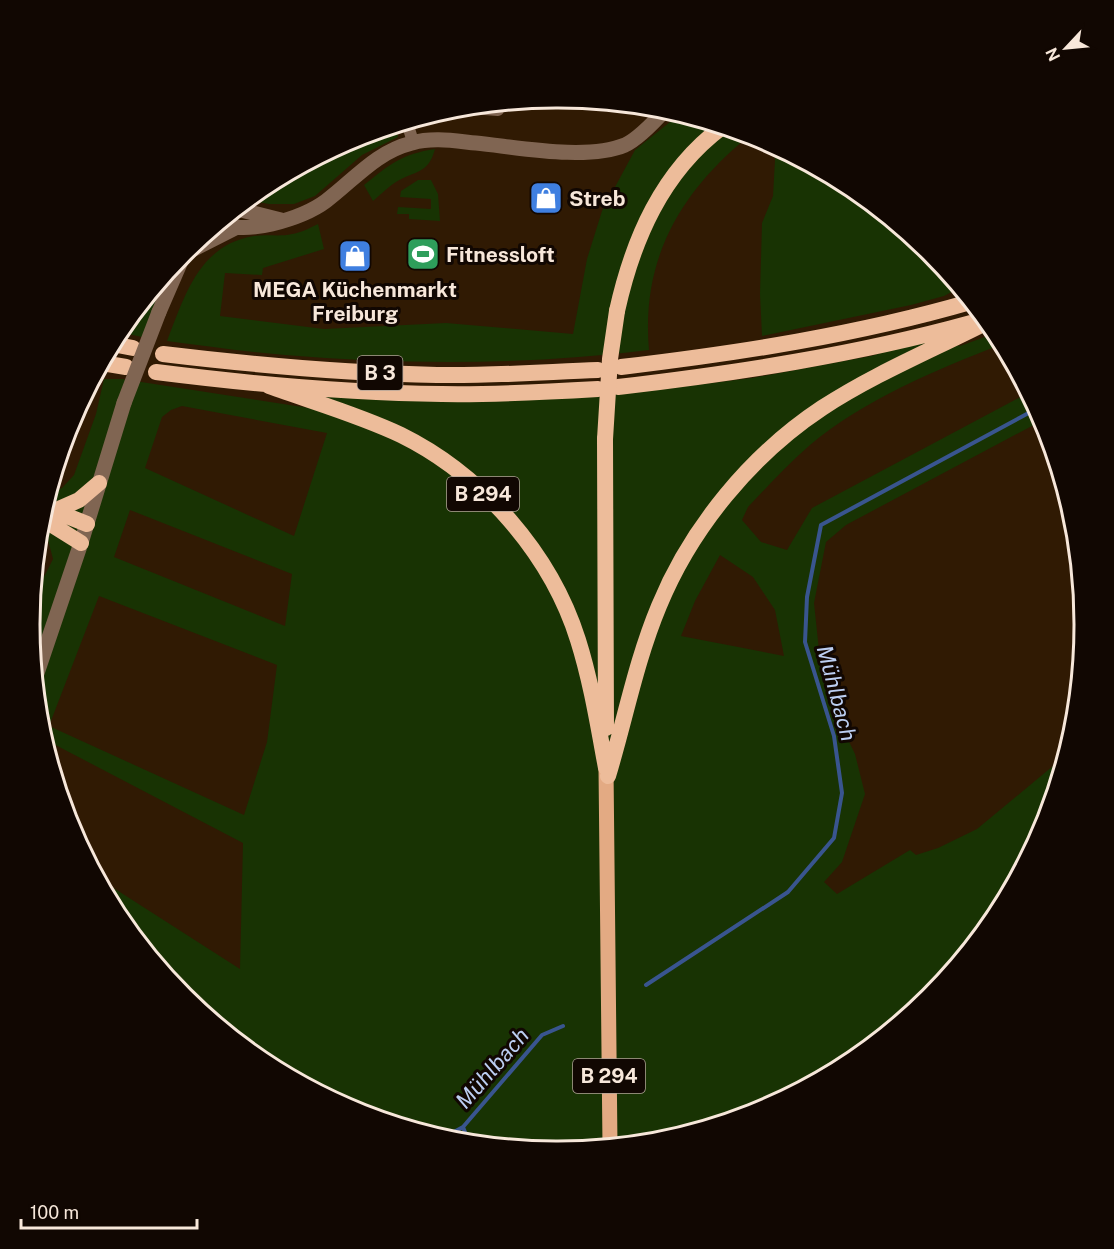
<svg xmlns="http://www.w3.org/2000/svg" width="1114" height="1249" font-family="'Public Sans',sans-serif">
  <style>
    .green { fill: #183303; fill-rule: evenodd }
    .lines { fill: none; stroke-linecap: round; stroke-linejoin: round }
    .stream { stroke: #39558f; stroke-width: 4 }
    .minor { stroke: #806552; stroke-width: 12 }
    .tertiary { stroke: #806552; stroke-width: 15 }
    .primary { stroke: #e3aa83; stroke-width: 15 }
    .trunk { stroke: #edbc9a; stroke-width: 16 }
    .tertiary-bridge { stroke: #806552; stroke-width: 15 }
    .trunk-bridge { stroke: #edbc9a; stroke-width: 16 }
    .labels { text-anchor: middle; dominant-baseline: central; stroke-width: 6; stroke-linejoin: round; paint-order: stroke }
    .shield { fill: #110702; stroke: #b2a499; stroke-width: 1.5 }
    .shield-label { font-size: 20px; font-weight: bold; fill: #f7e7da }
    .poi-label { font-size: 21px; font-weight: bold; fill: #f7e7da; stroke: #110702; text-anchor: start }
    .water-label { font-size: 22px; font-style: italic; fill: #bccef1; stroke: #110702 }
    .rim { fill: none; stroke: #f7e7da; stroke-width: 3 }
  </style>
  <rect width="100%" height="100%" fill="#301a03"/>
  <!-- green -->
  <path class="green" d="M680,114l70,21c-70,57 -109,124 -101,215 -120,15 -244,15 -364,5 -39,-3 -79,-9 -118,-14 18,-46 32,-96 87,-105 13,-2 26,1 38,-2 8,-1 18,-6 26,-10l6,25 -61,19 -1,7 -37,-2 -5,43 104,13 122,-6 127,11 14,-75 15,-48 33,-61z
    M396,125l2,12 -36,18 -47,41 -21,8h-25l-21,-4 17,-14 91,-49z
    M773,145l77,42 80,65 29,36 -15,8 -33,9 -149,31 -2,-42 2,-71 11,-27 2,-36z
    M435,149c-7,26 -20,21 -39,33 -8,5 -16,13 -23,19l-9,-16c26,-21 38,-31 71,-36z
    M418,180h13l7,14 2,27 -31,-2v-5h-12l1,-7 33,2v-10l-31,-2 1,-6z
    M166,274l-24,63 -23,-5z
    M996,333l6,11c-66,26 -137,55 -192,101 -22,19 -42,41 -62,62l-6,13 19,22 26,8 25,-42 216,-115 15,27 -197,105 -20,17 -12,61 7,66 18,52 16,33 10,40 -23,68 -18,20 13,12 73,-44 6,5 22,-7 39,-19 88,-73 -21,70 -49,92 -66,79 -80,66 -91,49 -99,29 -102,10 -103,-10 -99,-30 -91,-49 -80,-65 -65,-80 -21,-39 142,91 3,-126 -199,-104 -4,-12 -10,-103 4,-38 11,-11 8,-16 -5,-19 -9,-5 1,-14 9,-28 13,-5 12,-13 22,-61 8,-35h18l187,29 13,-12 301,-2 129,-16 119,-22 66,-19 23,9zM182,406l145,27 -33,103 -149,-68 17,-51 9,-7zM130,510l162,64 -7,52 -171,-69zM720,555l33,22 22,33 9,46 -103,-20 14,-35zM99,596l178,69 -10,77 -23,73 -195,-89z"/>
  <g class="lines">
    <!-- stream -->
    <path class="stream" d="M646,985l142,-93 46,-54 8,-45 -8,-57 -29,-94 2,-45 14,-72 215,-116
      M443,1138l20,-11
      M469,1143l-6,-16 79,-92 21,-9"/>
    <!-- minor -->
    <path class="minor" d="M459,107l39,3
      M407,122l6,20"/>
    <!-- tertiary -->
    <path class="tertiary" d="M237,209l44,11
      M218,224c17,5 37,4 54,0 20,-5 38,-11 54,-23 29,-22 50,-49 86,-58 21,-6 43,-2 64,0 41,4 110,18 149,2 13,-6 31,-25 41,-36
      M184,254l53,-27
      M159,312l26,-60
      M35,679l46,-136 43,-140"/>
    <!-- primary -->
    <path class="primary" d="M606,768l4,378"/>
    <!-- trunk -->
    <path class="trunk" d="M617,311c16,-72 45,-139 105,-184
      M112,344l21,4
      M163,354c91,11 182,19 274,21 54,1 108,-3 161,-5
      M102,363l24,4
      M621,367c118,-14 235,-32 349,-65
      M156,372c95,12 190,21 286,22 52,1 104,-2 156,-5
      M269,386c44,16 90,29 132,49 81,40 150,119 177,205 13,41 20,85 28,128
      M618,387c119,-14 237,-32 353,-64
      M605,439l1,289
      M52,510l35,14
      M54,511l25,-11 20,-17
      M41,518l40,25
      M608,776c17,-56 28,-115 51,-170 32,-78 92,-151 163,-198 52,-34 110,-58 165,-86"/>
    <!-- tertiary-bridge -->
    <path class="tertiary-bridge" d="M124,403l35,-91"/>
    <!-- trunk-bridge -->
    <path class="trunk-bridge" d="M605,439l5,-80 7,-48"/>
  </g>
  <!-- icons -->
  <defs>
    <g id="shop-square" transform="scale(1.725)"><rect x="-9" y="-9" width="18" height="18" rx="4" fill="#3f7fe0" stroke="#110702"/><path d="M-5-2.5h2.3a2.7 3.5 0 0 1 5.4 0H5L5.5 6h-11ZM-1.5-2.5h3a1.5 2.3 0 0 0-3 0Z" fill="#fff"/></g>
    <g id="stadium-square" transform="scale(1.725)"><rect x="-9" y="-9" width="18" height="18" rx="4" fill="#2e9e5b" stroke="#110702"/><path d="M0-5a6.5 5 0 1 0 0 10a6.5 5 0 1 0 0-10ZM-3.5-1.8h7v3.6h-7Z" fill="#fff"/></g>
  </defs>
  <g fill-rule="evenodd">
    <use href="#shop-square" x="546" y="198"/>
    <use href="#stadium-square" x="423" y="254"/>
    <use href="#shop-square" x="355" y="256"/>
  </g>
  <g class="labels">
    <!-- shield labels -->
    <g class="shield">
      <rect x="357.5" y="356" width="45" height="34" rx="4.5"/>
      <rect x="447" y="477" width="72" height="34" rx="4.5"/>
      <rect x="573" y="1059" width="72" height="34" rx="4.5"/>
    </g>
    <g class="shield-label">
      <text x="380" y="373">B 3</text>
      <text x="483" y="494">B 294</text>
      <text x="609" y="1076">B 294</text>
    </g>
    <!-- poi labels -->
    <g class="poi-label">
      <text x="569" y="198">Streb</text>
      <text x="446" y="254">Fitnessloft</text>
      <text x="355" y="289" text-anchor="middle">MEGA Küchenmarkt<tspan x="355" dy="24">Freiburg</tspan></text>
    </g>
    <!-- water labels -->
    <g class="water-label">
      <text transform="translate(837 693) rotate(75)">Mühlbach</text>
      <text transform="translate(492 1068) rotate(-49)">Mühlbach</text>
    </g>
  </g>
  <!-- crop -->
  <path d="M0 0H1114V1249H0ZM556 108H558A516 516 0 0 1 1074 624V625A516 516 0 0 1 558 1141H556A516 516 0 0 1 40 625V624A516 516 0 0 1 556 108Z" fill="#110702" fill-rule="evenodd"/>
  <path class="rim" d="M556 108H558A516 516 0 0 1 1074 624V625A516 516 0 0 1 558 1141H556A516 516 0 0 1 40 625V624A516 516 0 0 1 556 108Z"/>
  <!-- north arrow -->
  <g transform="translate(1066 48) rotate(244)" stroke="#110702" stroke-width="4.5" paint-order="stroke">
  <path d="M0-4.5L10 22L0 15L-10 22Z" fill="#f7e7da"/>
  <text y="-9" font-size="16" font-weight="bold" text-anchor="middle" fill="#f7e7da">N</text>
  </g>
  <!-- scale -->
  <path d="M21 1219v9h176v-9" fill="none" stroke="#f7e7da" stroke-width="3"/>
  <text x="30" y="1219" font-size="18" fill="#f7e7da" stroke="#110702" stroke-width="4.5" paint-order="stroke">100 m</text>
</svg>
